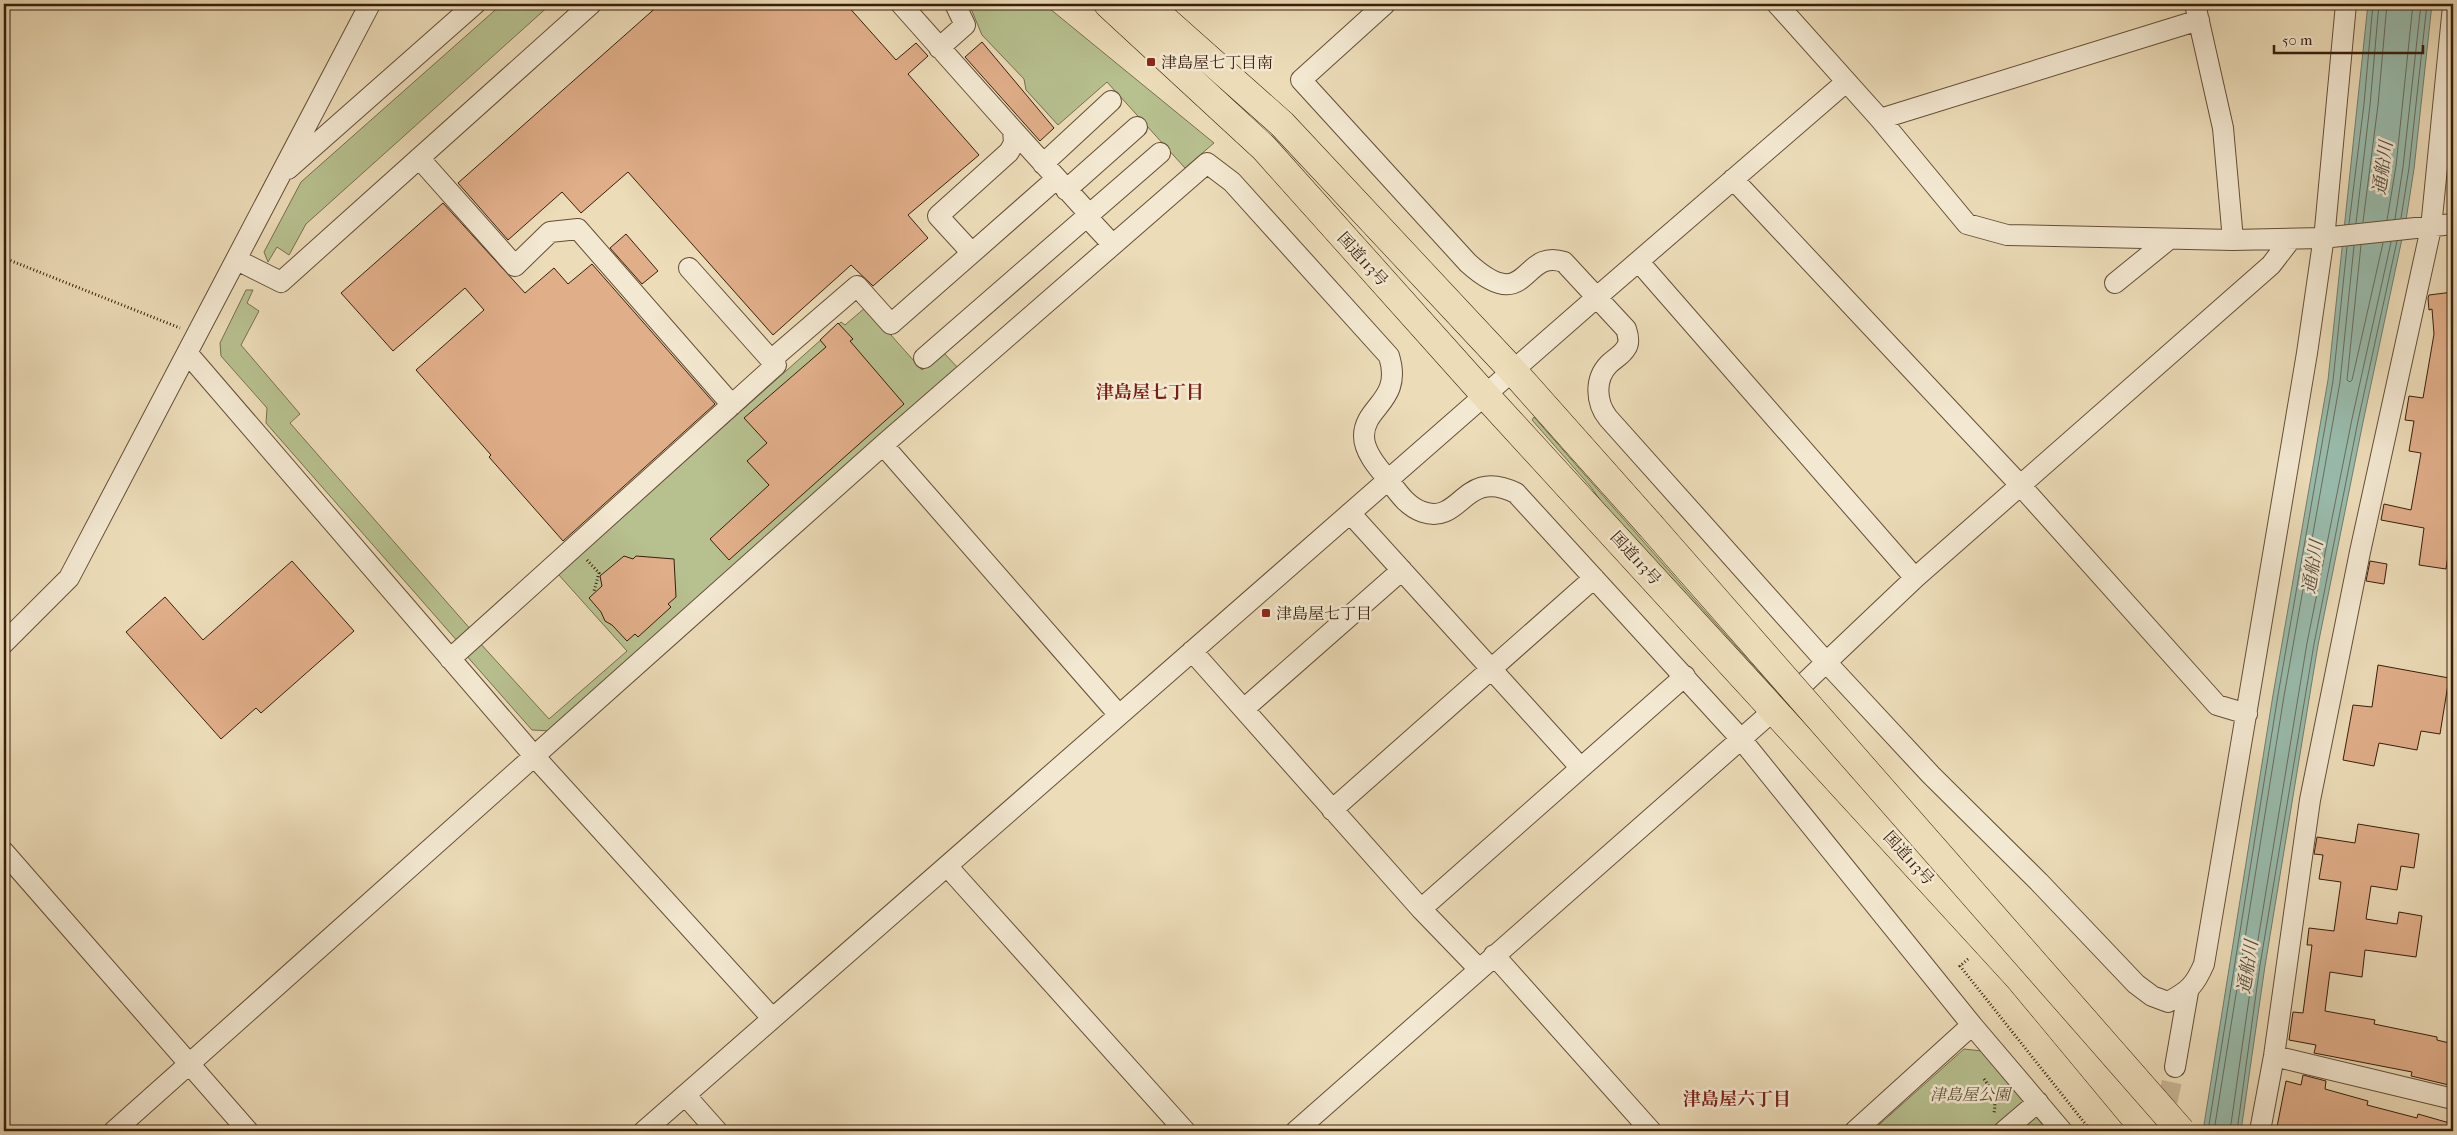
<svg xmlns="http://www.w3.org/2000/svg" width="2457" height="1135" font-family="'IM FELL French Canon','Noto Serif JP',serif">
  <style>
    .green { fill: #b7c08f; stroke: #786f4d }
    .water { fill: #99bcad; stroke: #727d6c }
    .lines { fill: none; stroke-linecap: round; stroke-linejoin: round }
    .shore { stroke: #686d5c; stroke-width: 1 }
    .building { fill: #e0ae89; stroke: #381e0b }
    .minor-tunnel { stroke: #c8b695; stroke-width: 20; stroke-dasharray: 20 10; stroke-linecap: butt }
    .minor-casing { stroke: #654e36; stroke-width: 22 }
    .highway-casing { stroke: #381e0b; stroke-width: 29 }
    .path { stroke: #381e0b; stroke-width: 3; stroke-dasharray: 1 2.5; stroke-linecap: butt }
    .minor { stroke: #f3e8d1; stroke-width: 20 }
    .highway { stroke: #ecdcb8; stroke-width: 28 }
    .highway-bridge-casing { stroke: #381e0b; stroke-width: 29; stroke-linecap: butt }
    .highway-bridge { stroke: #ecdcb8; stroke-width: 28 }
    .poi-dot { fill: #8f2418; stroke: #f3e8d1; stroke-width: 2 }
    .labels { text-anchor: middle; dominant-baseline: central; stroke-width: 5; stroke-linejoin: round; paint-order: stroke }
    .poi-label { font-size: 16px; fill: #381e0b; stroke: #f3e8d1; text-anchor: start }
    .street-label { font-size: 16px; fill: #381e0b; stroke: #f3e8d1 }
    .park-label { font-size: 16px; font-style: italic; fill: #5e4f33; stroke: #f3e8d1 }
    .water-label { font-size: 18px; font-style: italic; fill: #554d3c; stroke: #f3e8d1 }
    .neighbourhood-label { font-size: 18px; font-weight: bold; fill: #7a1f14; stroke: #f3e8d1 }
  </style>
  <rect width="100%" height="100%" fill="#ecdcb8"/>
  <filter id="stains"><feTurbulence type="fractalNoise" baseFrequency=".004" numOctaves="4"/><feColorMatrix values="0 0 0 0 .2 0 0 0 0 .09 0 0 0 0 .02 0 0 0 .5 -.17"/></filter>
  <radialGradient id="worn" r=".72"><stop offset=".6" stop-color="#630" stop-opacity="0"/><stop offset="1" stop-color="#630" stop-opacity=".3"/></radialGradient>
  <!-- green -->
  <path class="green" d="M502,4h49l-245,220 -17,31 -12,-8 -9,15 -4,-10 37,-70z
    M969,4h75l170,139 -29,25 -78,-86 -49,43 -32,-35 -2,-11 -42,-44z
    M246,290h7l-6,13 12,8 -18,34 59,69 -10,9 182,208 -13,12 -193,-220 1,-15 -46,-52 -1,-13z
    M866,307l56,63 21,-18 16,17 -407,362 -20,-1 -67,-76 14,-12 70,77 78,-68 -69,-77 283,-252 4,3z
    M1534,417l166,189 471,525h-10l-49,-56 -478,-529 -44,-60 -58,-66z
    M1964,1049l18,2 68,80h-178z"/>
  <!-- water -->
  <path class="water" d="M2368,4h64l-18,165 -8,51 -43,202 -45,223 -53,321 -24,165h-38l70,-436 55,-315z"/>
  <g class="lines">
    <!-- shore -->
    <path class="shore" d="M2401,218l8,-50 18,-164
      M2395,219l8,-52 18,-163
      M2387,220l9,-54 17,-162
      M2363,222l15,-117 9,-101
      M2356,223l14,-118 9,-101
      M2349,224l15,-120 9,-100
      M2361,245l-14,135 3,2 2,-2 31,-137
      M2208,1131l70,-436 55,-314 14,-134
      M2214,1131l70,-435 56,-314 14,-136
      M2230,1131l24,-167 53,-321 45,-224 39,-177
      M2237,1131l23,-166 54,-321 44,-223 39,-180"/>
  </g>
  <!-- building -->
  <path class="building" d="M660,4h186l50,56 20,-17 12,13 -20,18 71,81 -71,60 20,23 -55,48 -22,-21 -78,70 -145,-163 -47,41 -19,-21 -54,48 -50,-57z
    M982,42l72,86 -14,13 -75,-84z
    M443,203l82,90 29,-25 14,16 24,-20 123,140 -152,137 -74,-84 2,-2 -75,-85 68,-60 -19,-22 -72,63 -52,-58z
    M626,234l32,37 -16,13 -32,-36z
    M2453,292v85l-3,17 3,1v71l-5,31 5,1v21l-7,50 -27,-4 5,-37 -43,-8 3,-16 27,6 10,-57 -12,-2 5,-30 -9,-1 4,-24 14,2 11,-64 -2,-25 -3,1 -1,-12 1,-3z
    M838,323l15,16 -3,2 54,63 -175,156 -19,-21 59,-54 -22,-24 20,-18 -23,-25 82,-71 -6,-7z
    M624,556l9,3 3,-3 38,3 2,38 -8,7 3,3 -33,30 -3,-3 -8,7 -15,-16 -7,-4 -4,-9 -12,-14 13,-12 -2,-10z
    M292,561l62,70 -93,82 -5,-5 -35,31 -95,-107 39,-35 38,43z
    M2370,561l17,3 -3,20 -18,-3z
    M2378,665l71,13 -9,56 -19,-3 -4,19 -38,-7 -5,23 -31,-6 10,-55 19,2z
    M2358,824l61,10 -5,34 -13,-2 -4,24 -26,-4 -5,33 31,5 2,-12 23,4 -6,41 -51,-7 -3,27 -32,-5 -5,39 50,9 -1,4 63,13v3l16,4v21l-4,20 -38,-9 1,-4 -98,-19 2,-8 -27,-5 4,-28 10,1 9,-68h-5l2,-17 25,3 7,-49 -22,-3 4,-24 -9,-1 3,-17 38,6z
    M2303,1075l23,6 -1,8 43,12 -1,4 50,13 1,-4 35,10v7h-155l-21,-4 9,-46 15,4z"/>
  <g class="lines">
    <!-- minor-tunnel -->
    <path class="minor-tunnel" d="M2161,1131l14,-64"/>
    <!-- minor casing -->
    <g class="minor-casing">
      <path id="minor" d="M1385,4l-84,76 167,183c61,55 53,-16 96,-1l62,67c2,6 4,14 0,19 -4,7 -12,11 -17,16 -15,15 -13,39 -1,54l219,245 104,112 108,107 97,102 16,12 16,6c21,-11 27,-17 36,-38l103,-611 18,-124 21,-225
        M1777,4l103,115 87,105 40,11 226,5 89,-2 131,-14
        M2195,4l28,124 10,112
        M939,48l26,-23 -10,-21
        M1880,119l319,-99
        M1013,130l77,85
        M419,158l96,108 35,-34 28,-3 154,176
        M1043,164l68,-63
        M288,169l187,-165
        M1733,179l288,307 196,219 30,9
        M1066,190l71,-63
        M1087,217l26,28
        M972,253l84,-74
        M237,260l44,22 310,-278
        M1639,262l276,316
        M689,268l82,92
        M2115,283l53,-43
        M188,354l347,403 237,261
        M924,358l236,-205
        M883,445l236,270
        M1350,513l230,254
        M4,643l65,-65 301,-574
        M1192,651l229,258 58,60
        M450,659l326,-294 -5,-5 86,-74 34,38 81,-71 -34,-37 71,-64 5,-9 -1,-13 -112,-126
        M1796,691l119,-113 356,-313 20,-26
        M1245,708l157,-138
        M1332,810l262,-232
        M4,852l244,279
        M947,866l238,265
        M1421,909l264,-233
        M1494,955l157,176
        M2274,1056l179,43
        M2175,1067l13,-75
        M685,1095l32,36
        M114,1131l769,-686 324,-282 25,19 157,174c14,45 -25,50 -25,80 0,17 16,34 26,46 9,12 18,25 33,30 39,13 40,-45 93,-19l225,246 231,286 90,106
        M644,1131l953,-834 249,-215
        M1296,1131l478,-421
        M1855,1131l117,-106
        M2004,1131l34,-29
        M2260,1131l14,-75 36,-256 50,-248 71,-324 22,-222"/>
    </g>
    <!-- highway casing -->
    <g class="highway-casing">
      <path id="highway" d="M1108,4l156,144 221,247 534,583 127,153
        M1147,4l135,120 231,247 137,154"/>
    </g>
    <!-- path -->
    <path class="path" d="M4,258l176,70
      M587,560l12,13 -5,18
      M1968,959l-8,7 131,165
      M1984,1079c8,11 13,20 10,34"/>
    <!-- minor -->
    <use href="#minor" class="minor"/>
    <!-- highway -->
    <use href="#highway" class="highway"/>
    <!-- highway-bridge casing -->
    <g class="highway-bridge-casing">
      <path id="highway-bridge" d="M1650,525l531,606"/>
    </g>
    <!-- highway-bridge -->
    <use href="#highway-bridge" class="highway-bridge"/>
  </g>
  <!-- markers -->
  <g class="poi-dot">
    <rect x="1146" y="57" width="10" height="10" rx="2.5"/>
    <rect x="1261" y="608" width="10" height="10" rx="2.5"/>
  </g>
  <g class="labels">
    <!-- poi labels -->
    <g class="poi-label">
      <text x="1161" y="62">津島屋七丁目南</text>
      <text x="1276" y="613">津島屋七丁目</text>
    </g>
    <!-- street labels -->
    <g class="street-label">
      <text transform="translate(1363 259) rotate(48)">国道113号</text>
      <text transform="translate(1636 558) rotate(48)">国道113号</text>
      <text transform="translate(1909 858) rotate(48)">国道113号</text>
    </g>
    <!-- park labels -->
    <g class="park-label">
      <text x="1970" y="1094">津島屋公園</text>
    </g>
    <!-- water labels -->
    <g class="water-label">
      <text transform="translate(2383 168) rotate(-82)">通船川</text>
      <text transform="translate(2313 567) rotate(-81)">通船川</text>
      <text transform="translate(2248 967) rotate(-81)">通船川</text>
    </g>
    <!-- neighbourhood labels -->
    <g class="neighbourhood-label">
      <text x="1150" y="392">津島屋七丁目</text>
      <text x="1737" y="1099">津島屋六丁目</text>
    </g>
  </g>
  <!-- margin -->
  <rect width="2457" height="1135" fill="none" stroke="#ecdcb8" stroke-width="20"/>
  <rect x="5" y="5" width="2447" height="1125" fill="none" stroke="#381e0b" stroke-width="2.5"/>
  <rect x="10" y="10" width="2437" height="1115" fill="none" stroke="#381e0b"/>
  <!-- scale -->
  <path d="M2274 45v8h149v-8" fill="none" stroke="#381e0b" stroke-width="2.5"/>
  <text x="2282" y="45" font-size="15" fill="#381e0b" stroke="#f3e8d1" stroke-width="4" paint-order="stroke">50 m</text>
  <rect width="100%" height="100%" filter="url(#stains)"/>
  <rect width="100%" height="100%" fill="url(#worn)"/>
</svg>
